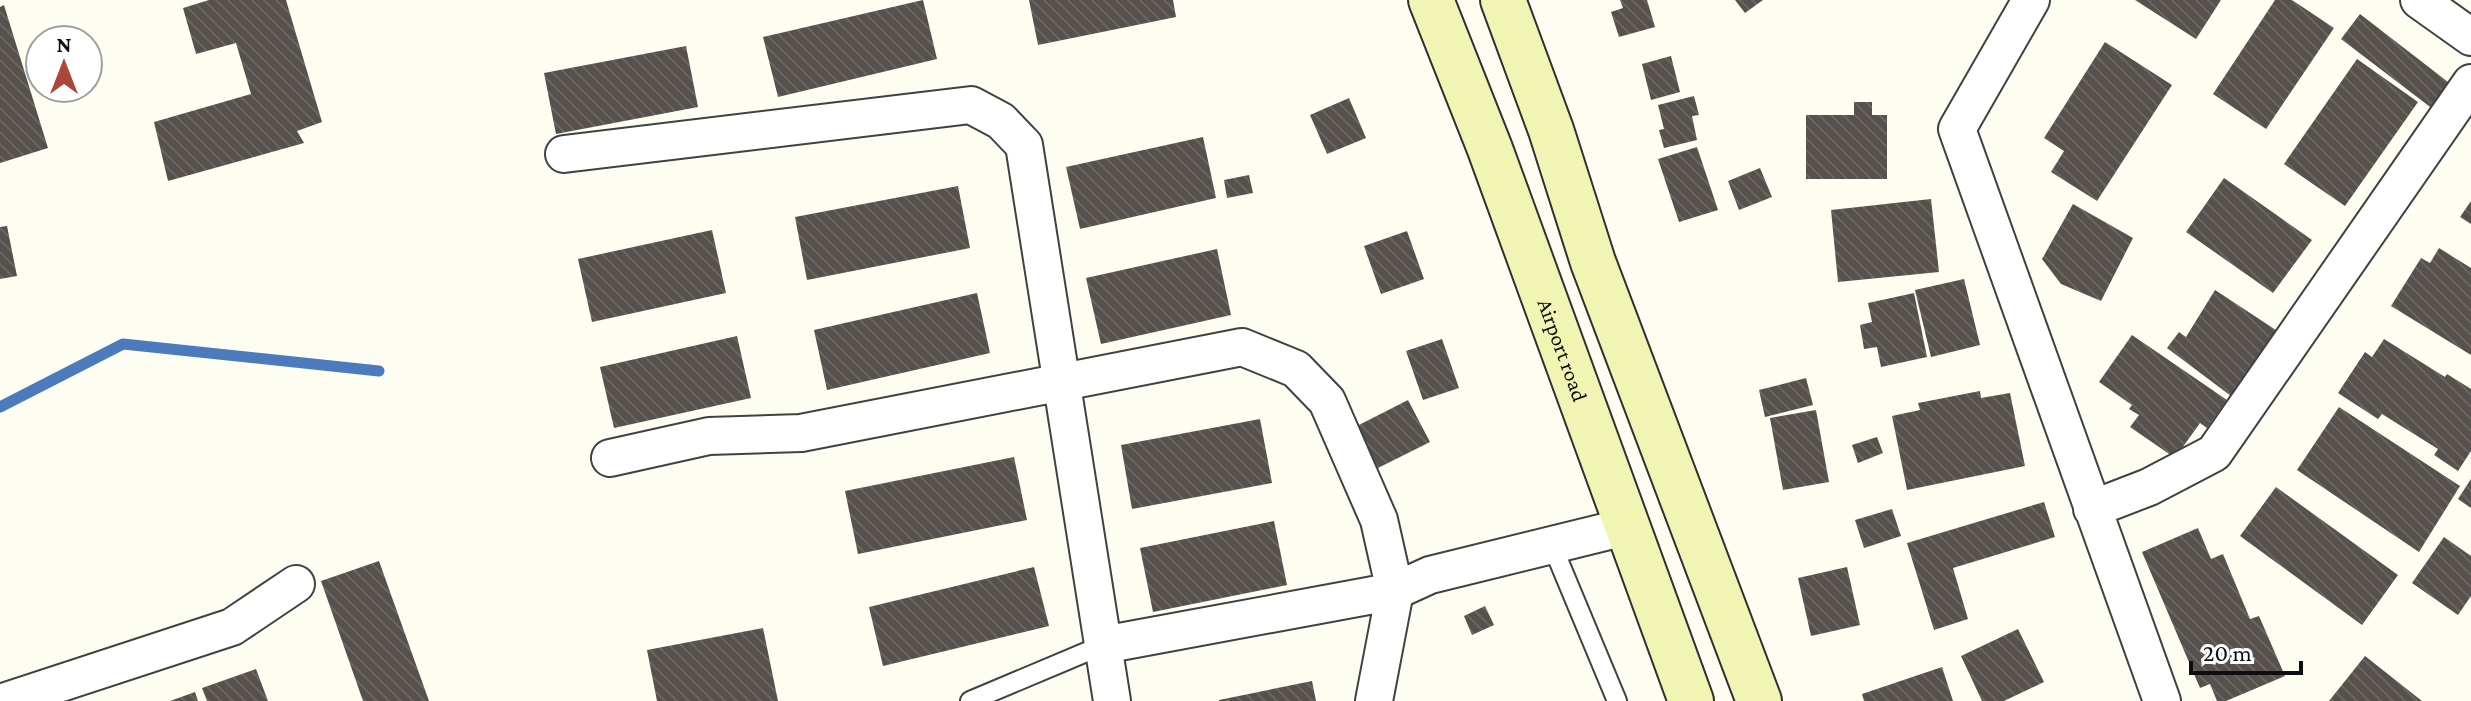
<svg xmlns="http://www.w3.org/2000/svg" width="2471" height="701" font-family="'Crimson Pro',serif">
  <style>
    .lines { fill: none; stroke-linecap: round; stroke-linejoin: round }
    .stream { stroke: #4c7bbd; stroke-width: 11 }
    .building { fill: url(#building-back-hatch) }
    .service-casing { stroke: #414141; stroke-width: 22 }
    .minor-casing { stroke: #414141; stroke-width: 40 }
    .secondary-casing { stroke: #303030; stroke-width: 48 }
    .service { stroke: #fff; stroke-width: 18 }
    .minor { stroke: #fff; stroke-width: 36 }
    .secondary { stroke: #f1f5b4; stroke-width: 44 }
    .labels { text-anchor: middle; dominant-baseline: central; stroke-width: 8; stroke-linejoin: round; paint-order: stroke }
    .street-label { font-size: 22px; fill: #0e0e0e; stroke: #fff }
  </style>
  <defs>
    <pattern id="building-back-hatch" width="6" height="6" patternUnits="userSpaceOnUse" patternTransform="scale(2)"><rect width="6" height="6" fill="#56514c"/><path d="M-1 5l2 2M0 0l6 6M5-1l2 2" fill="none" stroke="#696561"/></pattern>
  </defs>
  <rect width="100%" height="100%" fill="#fdfdf1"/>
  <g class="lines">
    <!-- stream -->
    <path class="stream" d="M0,407l123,-63 256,27"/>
  </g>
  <!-- building -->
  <path class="building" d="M209,0h77l36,122 -25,9 7,12 -136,38 -14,-59 97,-28 -15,-51 -40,11 -13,-46z
    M923,0l14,59 -159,38 -15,-60z
    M1029,0h144l3,17 -138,28z
    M1620,0h27l8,27 -36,10 -8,-25 12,-4z
    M1735,0h28l-18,13z
    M2135,0h86l-25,39z
    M2275,0h17l42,28 -68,101 -53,-35z
    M4,5l44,143 -48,15v-156z
    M2360,14l101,78 -19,24 -101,-77z
    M2105,42l67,43 -75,116 -46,-29 13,-21 -20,-13z
    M686,46l12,61 -142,27 -12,-61z
    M1671,56l9,36 -29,8 -9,-36z
    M2357,59l61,43 -73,104 -61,-42z
    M1694,96l5,19 -7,1 5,24 -33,8 -5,-18 5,-1 -6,-24z
    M1349,98l17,40 -39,16 -17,-39z
    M1854,102h18v13h15v64h-81v-64h48z
    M1203,137l13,61 -136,31 -14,-62z
    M1697,147l21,63 -39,12 -21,-63z
    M1760,168l12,29 -33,13 -11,-29z
    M1249,175l4,18 -26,5 -3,-18z
    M2224,178l88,62 -39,53 -87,-61z
    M958,186l12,62 -163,32 -12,-63z
    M1931,199l8,73 -101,10 -7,-72z
    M2471,201v23l-11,-7z
    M2073,204l60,34 -32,63 -40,-17 -19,-25z
    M7,226l10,50 -17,3v-52z
    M712,230l14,63 -134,29 -14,-63z
    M1407,231l17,48 -43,15 -17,-48z
    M2439,248l32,20v87l-80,-49 30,-48 9,5z
    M1217,249l14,66 -130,29 -15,-66z
    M1964,279l16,66 -49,12 -16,-67z
    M2215,290l67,44 -47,65 -68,-51 12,-16 7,5z
    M977,293l13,60 -163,37 -13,-60z
    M1914,293l13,64 -46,10 -4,-20 -13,2 -4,-24 12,-3 -4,-19z
    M2132,335l95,65 -20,28 -7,-5 -25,35 -45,-31 9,-12 -10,-6 3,-4 -33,-23z
    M737,336l14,62 -137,30 -14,-61z
    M1442,339l17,49 -36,12 -17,-49z
    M2384,339l61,38 2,-3 24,15v62l-13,20 -24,-16 4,-6 -56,-35 -4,5 -40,-26 27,-41 7,5z
    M1806,378l7,27 -48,12 -6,-27z
    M1980,391l1,7 29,-5 15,73 -118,24 -15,-74 28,-6 -2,-7z
    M1408,400l22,42 -58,29 -21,-42z
    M2339,407l121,79 -41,66 -122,-82z
    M1816,410l13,72 -46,8 -13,-72z
    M1260,419l12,64 -140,26 -11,-64z
    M1877,437l6,16 -25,10 -6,-18z
    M1014,457l13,63 -169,34 -13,-63z
    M2471,479v29l-13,-9z
    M2276,487l122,88 -36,50 -122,-89z
    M2044,502l11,35 -102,31 15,51 -34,11 -27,-87z
    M1892,509l9,27 -37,12 -9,-28z
    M1274,521l13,64 -134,27 -13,-64z
    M2198,528l13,31 12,-5 27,65 9,-3 26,60 -59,25h-9l-7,-17 -10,4 -58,-136z
    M2444,537l27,19v40l-13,19 -46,-32z
    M379,561l50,140h-66l-42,-120z
    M1034,567l15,59 -166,40 -14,-59z
    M1847,567l13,58 -49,11 -13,-58z
    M1485,606l9,19 -22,10 -8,-19z
    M763,628l15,73h-121l-10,-51z
    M2018,629l26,53 -40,19h-22l-21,-45z
    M2365,656l57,45h-93z
    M1942,667l11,34h-89l-2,-7z
    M256,669l12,32h-61l-5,-13z
    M1312,681l4,20h-97v-1z
    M195,692l3,9h-28z"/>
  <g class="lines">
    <!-- service casing -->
    <g class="service-casing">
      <path id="service" d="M1552,545l65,156
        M970,701l133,-56"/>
    </g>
    <!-- minor casing -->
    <g class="minor-casing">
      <path id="minor" d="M2031,0l-74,129 205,572
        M2419,0l52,37
        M564,154l407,-49 30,16 23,24 88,556
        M610,458l99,-22 92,-3 441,-86 54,22 31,32 52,119 16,71 -21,110
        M2092,509l57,-22 65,-34 257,-370
        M1103,645l292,-54 35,-16 195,-48
        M6,701l226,-74 64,-43"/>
    </g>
    <!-- secondary casing -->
    <g class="secondary-casing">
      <g id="secondary">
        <path id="s1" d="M1431,0l59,149 201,552"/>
        <path d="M1503,0l48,130 42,132 166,439"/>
      </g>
    </g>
    <!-- service -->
    <use href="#service" class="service"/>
    <!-- minor -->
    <use href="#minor" class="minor"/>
    <!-- secondary -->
    <use href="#secondary" class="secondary"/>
  </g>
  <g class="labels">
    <!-- street labels -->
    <g class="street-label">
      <text stroke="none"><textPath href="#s1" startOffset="374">Airport road</textPath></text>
    </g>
  </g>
  <!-- north arrow -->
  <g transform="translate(64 64)"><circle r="38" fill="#ffffff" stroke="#9f9f9f" stroke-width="2"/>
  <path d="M0-6L14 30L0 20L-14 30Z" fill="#ad4737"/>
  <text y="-12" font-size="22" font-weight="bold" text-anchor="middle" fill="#0e0e0e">N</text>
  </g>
  <!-- scale -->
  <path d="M2191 661v12h110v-12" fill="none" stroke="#0e0e0e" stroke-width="4"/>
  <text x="2203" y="661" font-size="24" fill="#0e0e0e" stroke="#ffffff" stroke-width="6" paint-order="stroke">20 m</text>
</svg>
